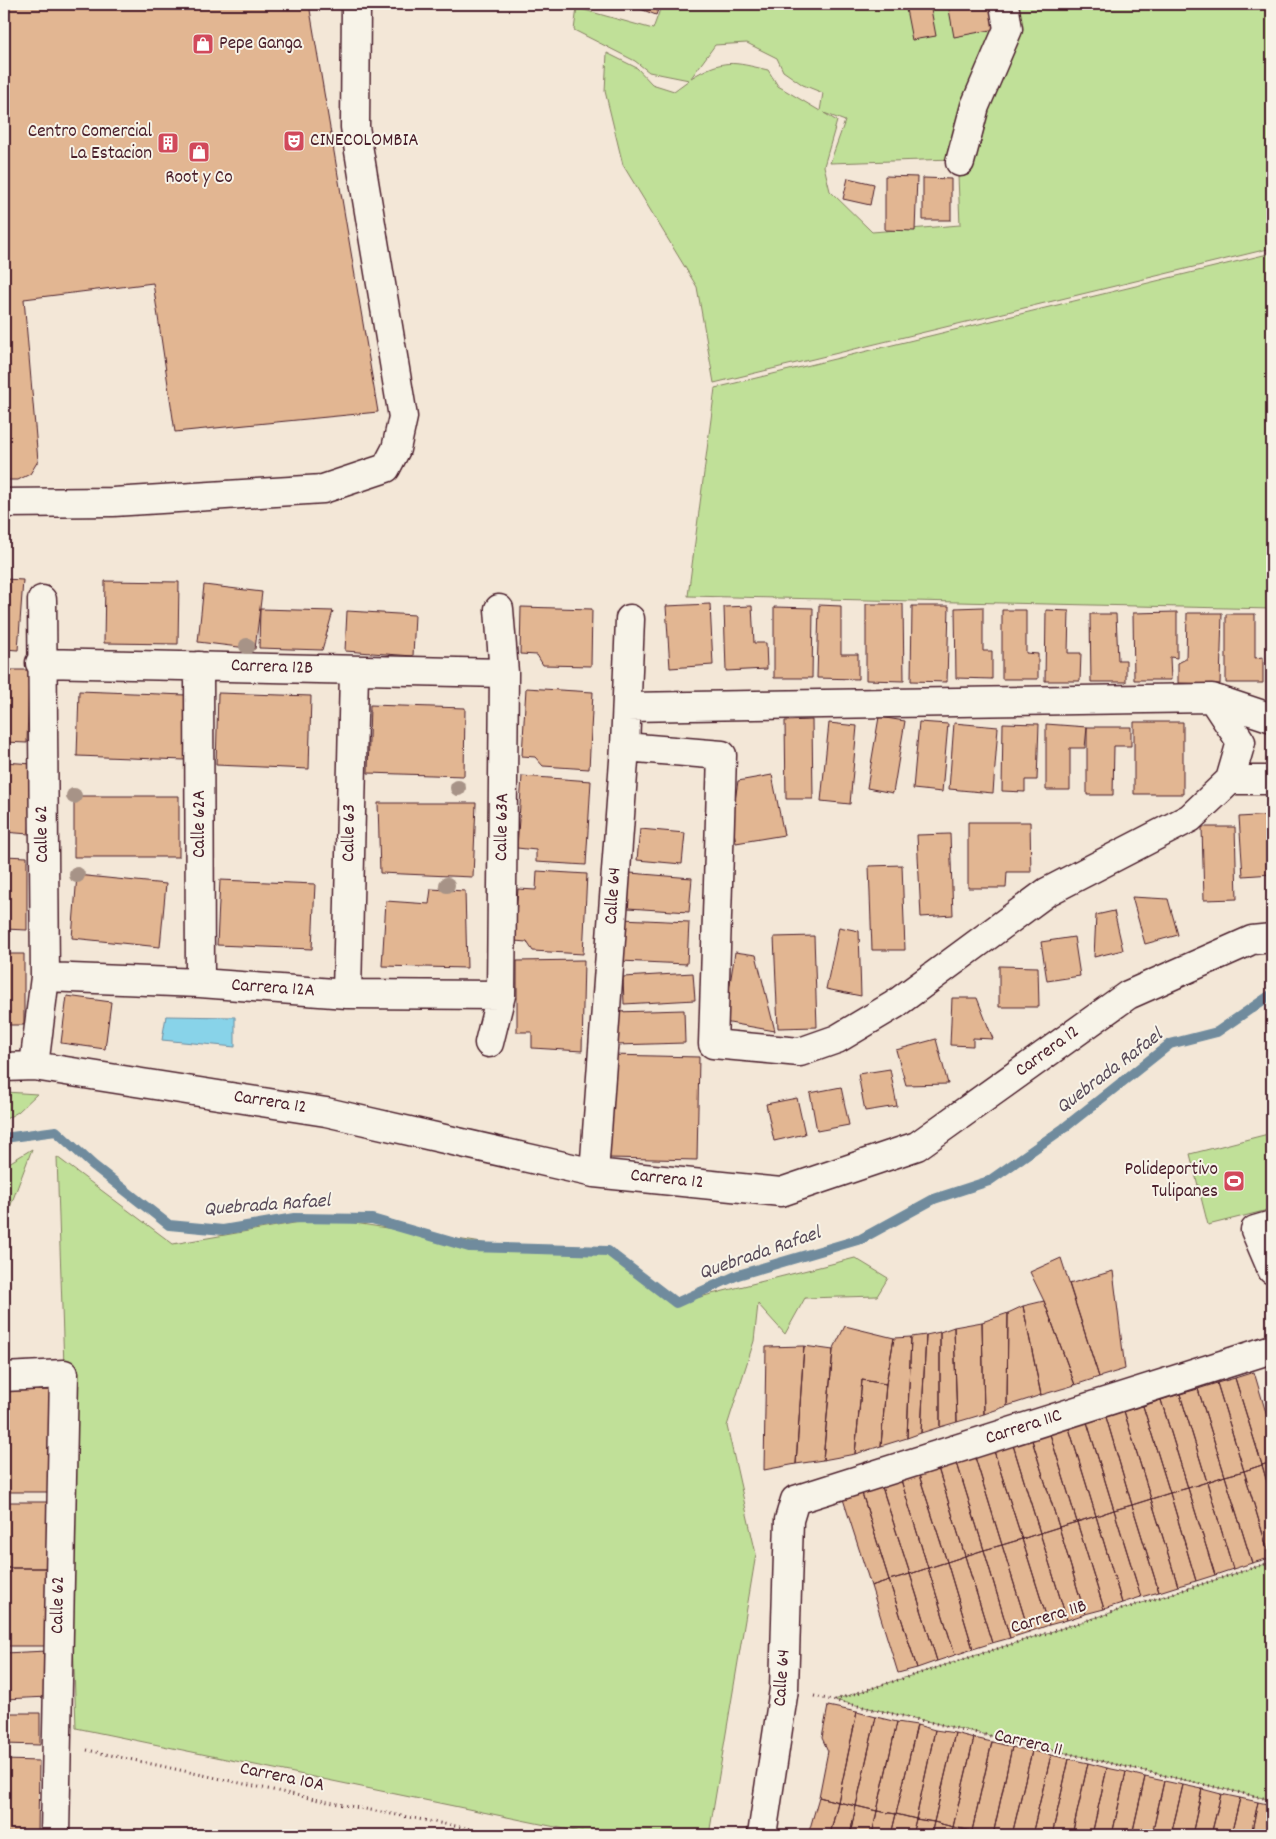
<svg xmlns="http://www.w3.org/2000/svg" width="1276" height="1839" font-family="Dekko,sans-serif">
  <style>
    .green { fill: #c0e098; stroke: #858062; fill-rule: evenodd }
    .water { fill: #88d3e9; stroke: #6f8b9d }
    .lines { fill: none; stroke-linecap: round; stroke-linejoin: round }
    .stream { stroke: #6f8b9d; stroke-width: 10 }
    .building { fill: #e2b692; stroke: #4a1f2b }
    .minor-casing { stroke: #4a1f2b; stroke-width: 31 }
    .path { stroke: #4a1f2b; stroke-width: 3; stroke-dasharray: 1 4; stroke-linecap: butt }
    .minor { stroke: #f7f3e8; stroke-width: 28 }
    .tree { fill: #a79387 }
    .labels { text-anchor: middle; dominant-baseline: central; stroke-width: 4; stroke-linejoin: round; paint-order: stroke }
    .poi-label { font-size: 19px; fill: #4a1f2b; stroke: #f7f3e8; text-anchor: start }
    .street-label { font-size: 19px; fill: #4a1f2b; stroke: #f7f3e8 }
    .water-label { font-size: 20px; font-style: italic; fill: #5a4c5a; stroke: #f7f3e8 }
  </style>
  <rect width="100%" height="100%" fill="#f3e7d7"/>
  <filter id="ink" filterUnits="userSpaceOnUse"><feTurbulence type="fractalNoise" baseFrequency=".02" numOctaves="2"/><feDisplacementMap in="SourceGraphic" scale="10" xChannelSelector="R" yChannelSelector="G"/><feConvolveMatrix kernelMatrix="1 2 1 2 8 2 1 2 1" color-interpolation-filters="sRGB"/></filter>
  <g filter="url(#ink)">
    <!-- green -->
    <path class="green" d="M662,4h330l-2,35 -36,120 -124,4 15,-42 -21,-8 13,8 -13,45 6,25 42,41 88,-7 -2,-49 8,-10 44,-162h262v244l-558,135 -17,-96 -74,-122 -18,-74 2,-38 30,15 15,16 22,7 15,-11 -40,-8 -14,-11 -61,-31 3,-22 76,21zM747,43l30,15 6,13 20,14 20,8 -3,18 -42,-25 -10,-16c-35,-8 -44,-12 -77,8l24,-33z
      M1272,253v356l-584,-13 27,-208z
      M4,1092h2l31,2 -19,18 -14,8z
      M1272,1133v76l-64,16 -18,-71z
      M32,1149l-28,74v-57z
      M57,1157l116,87 150,-26 191,30 94,3 68,52 179,-45 33,20 -11,18 -72,2 -20,36 -27,-30 -4,37 -27,85 29,128 -47,281h-115l-518,-107z
      M1272,1562v238l-438,-100z"/>
    <!-- water -->
    <path class="water" d="M166,1016l69,1v30l-73,-7z"/>
    <g class="lines">
      <!-- stream -->
      <path class="stream" d="M4,1138l52,-7 37,34 76,60 54,5 71,-12 78,1 97,28 139,4 68,52 62,-28 123,-36 73,-40 55,-18 75,-53 106,-84 47,-12 55,-38"/>
    </g>
    <!-- building -->
    <path class="building" d="M4,4h305l69,408 -203,20 -22,-149 -129,16 14,162 -8,13 -12,6h-14z
      M628,4h32l-4,11z
      M905,4h25l6,32 -24,4z
      M948,4h49l4,24 -47,9z
      M885,176l32,1 -2,54 -30,-1z
      M848,178l26,6 -4,21 -27,-6z
      M923,178l28,1v41h-28z
      M4,579l19,1 -5,70 -14,-1z
      M105,581l74,1 -1,62 -74,-1z
      M204,585l58,7 -7,57 -57,-7z
      M710,604l3,61 -43,3 -4,-62z
      M866,604h37l1,77 -38,-1z
      M819,605l22,1v48h17v25l-41,-1z
      M752,606l2,37h12l1,26 -41,2 -2,-64z
      M912,606h37l-2,76 -36,-1z
      M521,607l71,2 -1,57 -48,-1 -6,-10 -17,-1z
      M774,607l39,1 -1,70h-38z
      M983,607v44h9v28l-36,-1 -1,-70z
      M260,609l73,2 -11,39 -63,-2z
      M1002,610h24v43l12,1v25h-36z
      M1046,610l23,1 -1,42h13l-1,28h-35z
      M347,611l68,4 -2,41 -68,-5z
      M1177,612v46l-7,-1 1,23h-37l-1,-67z
      M1187,613h35l-2,71 -42,-1v-20l8,-4z
      M1090,614h26l2,46h8v22h-35z
      M1226,614h29v44l8,-1v26h-37z
      M4,670h25l-2,73 -23,-1z
      M526,688l67,4 -4,77 -46,-3 -8,-9 -13,-1z
      M79,691l107,4 -1,65 -108,-4z
      M218,693l93,3 -2,73 -93,-4z
      M370,705l95,3 -1,68 -96,-3z
      M879,717l26,4 -12,72 -26,-5z
      M812,720l1,79h-27l-1,-78z
      M919,722l29,2 -6,68 -29,-3z
      M1134,722h49v72h-49z
      M829,723l28,3 -7,78 -29,-3z
      M954,723l44,4 -5,66 -44,-4z
      M1003,723l36,1 -2,56h-12v12l-23,-1z
      M1046,724l41,3 -2,21h-15v42h-24z
      M1087,727h44v19h-17l-1,49h-26z
      M4,762l29,2 -4,70 -25,-2z
      M772,775l12,60 -48,8 -4,-23 6,-39z
      M522,776l69,5 -5,84 -50,-3v-12l-19,-2z
      M74,796h105v61h-105z
      M378,803h98l-3,74 -93,-4z
      M1272,815v59l-29,2 -4,-59z
      M968,822h62l1,50h-24l-1,16h-38z
      M1202,827h33l2,72 -33,1z
      M640,829l45,4 -3,31 -45,-4z
      M950,834l3,81 -32,2 -4,-82z
      M4,856l23,1v73l-23,-1z
      M902,865l3,85h-33l-3,-84z
      M537,871l50,3 -4,80 -50,-3 -6,-9 -13,-1 4,-52 18,1z
      M630,873l62,5 -3,34 -61,-4z
      M77,875l89,9 -6,63 -88,-9z
      M220,880l95,4 -3,65 -95,-4z
      M431,889l34,2 2,77 -85,-2 4,-65 43,3z
      M1132,897l36,2 10,36 -33,9z
      M1114,911l9,39 -29,7 2,-42z
      M622,919l67,3 -2,42 -67,-3z
      M839,927l20,4 2,65 -35,-7z
      M814,936l3,91 -39,1 -4,-91z
      M1074,937l6,39 -33,5 -6,-39z
      M735,952l21,3 19,76 -51,-9z
      M4,954h20v71h-20z
      M584,960l-2,91 -50,-3v-16h-15v-71z
      M999,966l39,1 1,40h-40z
      M693,973l2,27 -71,4 -1,-27z
      M67,996l44,6 -6,47 -44,-6z
      M952,998h25l16,41 -20,-1v8l-23,-1z
      M684,1010l1,33 -69,2 -1,-33z
      M936,1039l12,45 -42,1 -10,-35z
      M610,1055l89,2 -2,103 -88,-2z
      M890,1069l7,37 -32,5 -7,-37z
      M841,1087l8,38 -32,6 -7,-38z
      M797,1098l8,36 -31,7 -8,-37z
      M1061,1258l38,119 -24,8 -31,-84 -14,-29z
      M1113,1271l12,98 -26,8 -30,-93z
      M1044,1301l31,84 -34,10 -18,-89z
      M1023,1306l18,89 -34,11 1,-93z
      M1008,1313l-1,93 -23,8 -2,-92z
      M982,1322l2,92 -27,8 -3,-95z
      M845,1326l49,12 -8,46 -24,-4 -7,74 -32,6 10,-110z
      M954,1327l3,95 -17,5v-95z
      M940,1332v95l-19,6 5,-98z
      M926,1335l-5,98 -14,5 4,-101z
      M911,1337l-4,101 -26,8 5,-62 8,-46z
      M804,1346l-8,118 -32,6 2,-123z
      M804,1346l29,4 -10,110 -27,4z
      M1254,1372l18,61v29l-10,3 -27,-87z
      M1235,1378l27,87 -18,6 -27,-88z
      M862,1380l24,4 -5,62 -26,8z
      M1217,1383l27,88 -19,5 -27,-87z
      M1198,1389l27,87 -18,6 -27,-88z
      M56,1390l2,102h-54v-101z
      M1180,1394l27,88 -19,6 -27,-88z
      M1161,1400l27,88 -18,5 -27,-87z
      M1143,1406l27,87 -19,6 -27,-88z
      M1124,1411l27,88 -19,6 -26,-88z
      M1106,1417l26,88 -18,5 -27,-88z
      M1087,1422l27,88 -18,6 -27,-88z
      M1069,1428l27,88 -19,6 -27,-88z
      M1050,1434l27,88 -18,5 -27,-87z
      M1032,1440l27,87 -19,6 -27,-88z
      M1013,1445l27,88 -18,6 -28,-88z
      M994,1451l28,88 -20,6 -27,-88z
      M975,1457l27,88 -18,5 -27,-87z
      M1272,1462v37l-10,-34z
      M957,1463l27,87 -19,6 -27,-88z
      M1262,1465l10,34v58l-2,1 -26,-87z
      M938,1468l27,88 -18,6 -28,-87z
      M1244,1471l26,87 -18,5 -27,-87z
      M919,1475l28,87 -19,6 -27,-88z
      M1225,1476l27,87 -19,6 -26,-87z
      M901,1480l27,88 -18,6 -28,-87z
      M1207,1482l26,87 -18,6 -27,-87z
      M882,1487l28,87 -21,6 -27,-87z
      M1188,1488l27,87 -19,6 -26,-88z
      M862,1493l27,87 -18,6 -28,-87z
      M1170,1493l26,88 -18,5 -27,-87z
      M1151,1499l27,87 -19,6 -27,-87z
      M4,1502h47l1,66h-48z
      M1132,1505l27,87 -18,5 -27,-87z
      M1114,1510l27,87 -19,6 -26,-87z
      M1096,1516l26,87 -18,6 -27,-87z
      M1077,1522l27,87 -19,5 -26,-87z
      M1059,1527l26,87 -18,6 -27,-87z
      M1040,1533l27,87 -18,5 -27,-86z
      M1022,1539l27,86 -20,7 -27,-87z
      M1002,1545l27,87 -19,6 -26,-88z
      M984,1550l26,88 -18,5 -27,-87z
      M965,1556l27,87 -19,6 -26,-87z
      M947,1562l26,87 -18,6 -27,-87z
      M4,1568h48l1,78h-49z
      M928,1568l27,87 -18,6 -27,-87z
      M910,1574l27,87 -20,7 -28,-88z
      M889,1580l28,88 -19,5 -27,-87z
      M47,1651l2,46 -45,2v-46z
      M828,1706l29,6 -19,90 -19,-5 9,-46 -6,-13z
      M857,1712l19,5 -20,89 -18,-4z
      M4,1713h36v32l-36,-1z
      M876,1717l21,5 -20,89 -21,-5z
      M897,1722l20,3 -21,89 -19,-3z
      M917,1725l18,5 -19,89 -20,-5z
      M935,1730l20,3 -21,89 -18,-3z
      M955,1733l19,5 -21,89 -19,-5z
      M974,1738l18,4 -20,89 -19,-4z
      M992,1742l20,5 -19,88h-4l-17,-4z
      M1012,1747l20,4 -20,84h-19z
      M1032,1751l19,4 -19,80h-20z
      M1051,1755l18,4 -17,76h-20z
      M1069,1759l19,4 -16,72h-20z
      M4,1760l35,1 -1,72h-34z
      M1088,1763l19,5 -15,67h-20z
      M1107,1768l19,4 -14,63h-20z
      M1126,1772l19,5 -13,58h-20z
      M1145,1777l19,4 -12,54h-20z
      M1164,1781l19,4 -12,50h-19z
      M1183,1785l19,4 -10,46h-21z
      M1202,1789l19,5 -10,41h-19z
      M1221,1794l19,4 -9,37h-20z
      M819,1797l19,5 -8,33h-22z
      M1240,1798l18,4 -7,33h-20z
      M838,1802l18,4 -6,29h-20z
      M1258,1802l14,3 -1,30h-20z
      M856,1806l21,5 -5,24h-22z
      M877,1811l19,3 -5,21h-19z
      M896,1814l20,5 -4,16h-21z
      M916,1819l18,3 -3,13h-19z
      M934,1822l19,5 -2,8h-20z
      M953,1827l19,4 -1,4h-20z"/>
    <g class="lines">
      <!-- minor casing -->
      <g class="minor-casing">
        <path id="minor" d="M960,162l15,-56 33,-77 -4,-25
          M4,503l109,-1 210,-13 63,-21 10,-19 7,-32 -48,-290 1,-123
          M40,663l464,10
          M199,666l1,317
          M1212,698l60,20
          M625,747l97,8 -9,289 87,8 37,-13 57,-34 153,-113 143,-74 40,-38 11,-38 -29,-44 -585,9
          M1230,780h42
          M45,977l155,6 147,11 154,1
          M347,994l7,-323
          M489,1043l12,-48 3,-322 -5,-64
          M34,1066l11,-89 -3,-377
          M4,1067l30,-1 292,46 268,61 187,19 136,-46 211,-151 124,-55 20,-2
          M594,1173l31,-426 5,-128
          M1272,1225l-17,5 17,40
          M4,1377l60,-3 -9,461
          M762,1835l22,-146 5,-169 6,-20 477,-151"/>
      </g>
      <!-- path -->
      <path class="path" d="M814,1696l458,104
        M835,1700l437,-138
        M87,1750l241,52 175,33"/>
      <!-- minor -->
      <use href="#minor" class="minor"/>
    </g>
    <!-- trees -->
    <g class="tree">
      <circle cx="247" cy="646" r="8"/>
      <circle cx="458" cy="788" r="8"/>
      <circle cx="74" cy="796" r="8"/>
      <circle cx="77" cy="875" r="8"/>
      <circle cx="447" cy="885" r="8"/>
    </g>
  </g>
  <!-- icons -->
  <defs>
    <g id="shop-square" transform="scale(1.125)"><rect x="-9" y="-9" width="18" height="18" rx="4" fill="#d1495b" stroke="#f7f3e8"/><path d="M-5-2.5h2.3a2.7 3.5 0 0 1 5.4 0H5L5.5 6h-11ZM-1.5-2.5h3a1.5 2.3 0 0 0-3 0Z" fill="#fff"/></g>
    <g id="theatre-square" transform="scale(1.125)"><rect x="-9" y="-9" width="18" height="18" rx="4" fill="#d1495b" stroke="#f7f3e8"/><path d="M-5-5.5Q0-4 5-5.5V0Q5 5 0 6Q-5 5-5 0ZM-3.3-2.5H-1v1.5H-3.3ZM1-2.5H3.3v1.5H1ZM-2.8 1Q0 5.5 2.8 1Z" fill="#fff"/></g>
    <g id="building-square" transform="scale(1.125)"><rect x="-9" y="-9" width="18" height="18" rx="4" fill="#d1495b" stroke="#f7f3e8"/><path d="M-4-6H4V6H1V3H-1V6H-4ZM-2.5-4.3h1.7v1.8h-1.7ZM.8-4.3h1.7v1.8H.8ZM-2.5-1h1.7V.8h-1.7ZM.8-1h1.7V.8H.8Z" fill="#fff"/></g>
    <g id="stadium-square" transform="scale(1.125)"><rect x="-9" y="-9" width="18" height="18" rx="4" fill="#d1495b" stroke="#f7f3e8"/><path d="M0-5a6.5 5 0 1 0 0 10a6.5 5 0 1 0 0-10ZM-3.5-1.8h7v3.6h-7Z" fill="#fff"/></g>
  </defs>
  <g fill-rule="evenodd">
    <use href="#shop-square" x="203" y="44"/>
    <use href="#theatre-square" x="294" y="141"/>
    <use href="#building-square" x="168" y="143"/>
    <use href="#shop-square" x="199" y="152"/>
    <use href="#stadium-square" x="1234" y="1181"/>
  </g>
  <g class="labels">
    <!-- poi labels -->
    <g class="poi-label">
      <text x="219" y="44">Pepe Ganga</text>
      <text x="152" y="132" text-anchor="end">Centro Comercial<tspan x="152" dy="22">La Estacion</tspan></text>
      <text x="310" y="141">CINECOLOMBIA</text>
      <text x="199" y="178" text-anchor="middle">Root y Co</text>
      <text x="1218" y="1170" text-anchor="end">Polideportivo<tspan x="1218" dy="22">Tulipanes</tspan></text>
    </g>
    <!-- street labels -->
    <g class="street-label">
      <text transform="translate(272 668) rotate(2)">Carrera 12B</text>
      <text transform="translate(200 824) rotate(-90)">Calle 62A</text>
      <text transform="translate(503 827) rotate(-89)">Calle 63A</text>
      <text transform="translate(350 833) rotate(-89)">Calle 63</text>
      <text transform="translate(43 834) rotate(-91)">Calle 62</text>
      <text transform="translate(614 896) rotate(-86)">Calle 64</text>
      <text transform="translate(273 989) rotate(4)">Carrera 12A</text>
      <text transform="translate(1048 1052) rotate(-36)">Carrera 12</text>
      <text transform="translate(270 1103) rotate(9)">Carrera 12</text>
      <text transform="translate(667 1180) rotate(6)">Carrera 12</text>
      <text transform="translate(1024 1428) rotate(-18)">Carrera 11C</text>
      <text transform="translate(59 1605) rotate(-89)">Calle 62</text>
      <text transform="translate(1049 1618) rotate(-17)">Carrera 11B</text>
      <text transform="translate(783 1678) rotate(-86)">Calle 64</text>
      <text transform="translate(1028 1744) rotate(13)">Carrera 11</text>
      <text transform="translate(282 1778) rotate(12)">Carrera 10A</text>
    </g>
    <!-- water labels -->
    <g class="water-label">
      <text transform="translate(1110 1072) rotate(-37)">Quebrada Rafael</text>
      <text transform="translate(267 1206) rotate(-4)">Quebrada Rafael</text>
      <text transform="translate(760 1254) rotate(-19)">Quebrada Rafael</text>
    </g>
  </g>
  <!-- margin -->
  <rect width="1276" height="1839" fill="none" stroke="#f7f3e8" stroke-width="20"/>
  <rect x="10" y="10" width="1256" height="1819" fill="none" stroke="#4a1f2b" stroke-width="2" filter="url(#ink)"/>
</svg>
